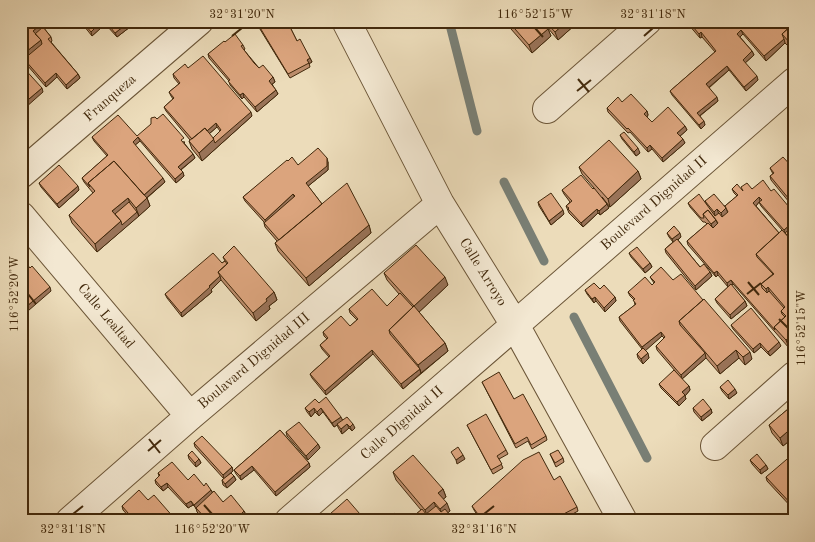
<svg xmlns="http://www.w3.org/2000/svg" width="815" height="542" font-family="'Old Standard TT',serif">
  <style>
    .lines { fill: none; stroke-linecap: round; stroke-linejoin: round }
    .stream { stroke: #797f75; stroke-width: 9 }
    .minor-casing { stroke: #6c5638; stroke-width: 30 }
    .minor { stroke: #f3e8d2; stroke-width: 28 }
    .wall { fill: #bc8d6c; stroke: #42290c; fill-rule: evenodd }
    .shaded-wall { fill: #997358; stroke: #42290c }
    .building { fill: #dba47d; stroke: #42290c }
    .ticks { fill: none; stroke: #42290c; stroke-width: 2 }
    .labels { text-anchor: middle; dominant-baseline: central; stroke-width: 4; stroke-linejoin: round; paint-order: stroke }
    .street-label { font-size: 14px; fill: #42290c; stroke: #f3e8d2 }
    .neatline { fill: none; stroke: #42290c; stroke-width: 2 }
    .ticks-label { font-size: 12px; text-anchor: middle; fill: #42290c }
  </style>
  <rect width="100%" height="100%" fill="#ecdcba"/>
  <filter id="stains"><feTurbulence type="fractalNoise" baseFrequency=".004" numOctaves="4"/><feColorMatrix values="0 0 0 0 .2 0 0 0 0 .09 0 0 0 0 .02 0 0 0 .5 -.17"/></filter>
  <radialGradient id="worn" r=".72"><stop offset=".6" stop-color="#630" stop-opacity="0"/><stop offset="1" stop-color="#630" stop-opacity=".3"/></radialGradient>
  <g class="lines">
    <!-- stream -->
    <path class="stream" d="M449,21l28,110
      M504,182l40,79
      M574,317l73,141"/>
    <!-- minor casing -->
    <g class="minor-casing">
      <path id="minor" d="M346,21l94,183 75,121 108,196
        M547,109l100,-88
        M21,174l178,-153
        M21,216l169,200
        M715,446l79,-70
        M70,521l120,-105 250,-212
        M289,521l226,-196 279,-243"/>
    </g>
    <!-- minor -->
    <use href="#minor" class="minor"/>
  </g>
  <!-- wall -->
  <path class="wall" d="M21,21l22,6 8,10 1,4 -1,1 27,32 2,4 -13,11 -10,-12 -11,10 -25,-29z
    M80,21h47l3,6 -13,10 -10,-11 -1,-3 -14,13z
    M255,21h32l10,20 13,17 2,4 -3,1 1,4 -20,11z
    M504,21h37l7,8 3,7 -19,17z
    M542,21h43l-6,6 -3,-4v1l-18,16z
    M688,21h8l7,8 2,-2 -6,-6h95l-2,29 -7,-7 -19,18 -23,-27 -3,3 12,14 2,4 -9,8 13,17 -12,11 -17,-21 -20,18 9,13 -18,15 5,9 -4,4 -29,-34 -2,-4 45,-39 -13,-15 -2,1 -12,-14z
    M225,42l18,3 2,4 -1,1 15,18 14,9 2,5 -3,2 6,10 -21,18 -13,-15 -2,2 -12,-14 -1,-4 -20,-23 -1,-4z
    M188,68l64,48 -50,45 -10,-12 -3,-8 1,-1 -24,-29 -2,-4 9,-8 -2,-3 -2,-4 10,-8 -5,-6 -1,-4zM217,127l3,4 -7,7 -4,-4z
    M622,102l25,9 1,4 -1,2 5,5 33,4 2,4 -7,6 5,7 -22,19 -11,-13 -4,3 -18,-20 -2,1 -20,-21 -1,-4z
    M620,135l20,18 -4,3 -14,-17z
    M137,136l48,6 -1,1 9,11 2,4 -14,12 3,6 -8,7 -36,-42 -5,4 30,37 -18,16 3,8 -53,46 -25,-29 -3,-8 24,-22 -9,-11 -2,-4 25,-22 -13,-15 -2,-4z
    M288,161l10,4 30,-3v8l-20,16 14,18 47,21 2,8 -62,53 -31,-35 -3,-8 2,-2 -12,-14 -1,-4v-1l-19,-21 -2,-4z
    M579,167l59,4 3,8 -31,28 -8,-10 7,11 -9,7 -2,-2 -15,14 -14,-14 -3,-7 4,-4 -6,-8 -2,-4 31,-1 1,-1 -12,-14z
    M770,168l24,1v39l-23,-28 -1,-4 3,-2z
    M39,183l40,7 -20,18 -18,-21z
    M732,189l10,1 10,-1 19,2 23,22v131l-5,4 -56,-64 -2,1 14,16 2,5 -16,13 -14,-16 -2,-4 13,-12 -10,-12 -2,2 -28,-32 -1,-4 20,-17 -2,-2h-2l-13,-15 -2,-4 19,2 -2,-4 20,5 12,-10 -3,-3zM759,202l2,4 21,24 -3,3 -23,-27z
    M538,202l26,12 -13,11 -12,-19z
    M667,233l14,4 -3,3 22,27 10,5 2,4 -16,14 -30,-37 -1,-4 8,-7 -4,-5z
    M629,253l21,10 2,4 -7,6 -14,-16z
    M223,257l51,35 3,8 -8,6 1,3 -14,12 -35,-41 -10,10 1,2 -30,25 -15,-19 -2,-4 57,-31 3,-2z
    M384,273l64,12 -29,27 26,31 3,8 -45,38 -30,-35 -47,41 -14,-17 -2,-4 19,-17 -7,-8 -2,-4 7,-6 -3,-3 -1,-4 27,-6 7,-6 -7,-7 -1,-4 38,-3 12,-12 -12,-14z
    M650,277l23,3 79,79 -7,6 -6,-7 -19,16 -14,-16 -24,21 -25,-29 -1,-4 8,-8 -2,-2 -17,14 4,8 -6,6 -5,-6 -1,-4 5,-5 -22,-28 -1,-4 16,-12 -1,-5 -4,-4 -2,-4 24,-7 2,-2z
    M600,289l15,8 1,4 -11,11 -9,-11 -2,2 -7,-9 -2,-4z
    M731,325l50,21 -11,10 -9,-9 -7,6 -21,-24z
    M482,382l32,17 32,37 1,4 -15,9 -4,-8 -12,7z
    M659,384l30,2 1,4 -5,6 1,3 -7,7 -18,-18z
    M720,387l17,6 -8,6 -7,-8z
    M319,403l24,17 12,8 -3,3 -3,-3 -7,6 -3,-5 -2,-4 -3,2 -11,-15 -4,4 -4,-4 -4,5 -4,-5 -2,-4z
    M794,404v33l-11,9 -11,-13 -3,-8z
    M693,408l18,1 1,4 -10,8 -8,-9z
    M467,425l39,25 2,4 -9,5 4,9 -10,6z
    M280,430l29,33 1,4 -34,29 -22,-26 -13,10 -5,-6 -2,-4z
    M286,432l32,12 2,4 -12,12 -21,-24z
    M194,443l38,24 1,4 -2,2 3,3 2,4 -9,8 -4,-3 -1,-5 2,-1 -29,-32z
    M550,454l13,4 1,4 -8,5z
    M188,455l11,4 2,4 -5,4 -7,-8z
    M794,456v54l-27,-29 -1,-4z
    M750,460l16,5 2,4 -7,5 -9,-10z
    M393,472l50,17 3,8 -3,2 7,12 -2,1 -40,9 13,-11 -25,-30z
    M158,473l30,7 16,6 7,4 2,3 10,9 21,9 2,4 -7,6h-33l-9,-9 -1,-4 -3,-3 -5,3 -20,-21 -5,4 -7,-7 -1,-4 4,-4z
    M554,480l23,27 1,4 -18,10h-79l-7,-11 -2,-4z
    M148,500l27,19 1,2h-43l-10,-11 -1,-4z"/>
  <!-- shaded-wall -->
  <path class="shaded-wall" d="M102,21h7l-17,15 -1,-4z
    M567,21h8l1,3 -18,16 -3,-8z
    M579,21h6l-6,6 -1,-4z
    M128,23l2,4 -13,10 -2,-4z
    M41,24l3,7 -7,7 -4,-7z
    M548,29l3,7 -19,17 -3,-8z
    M741,30l2,4 -4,4 -2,-4z
    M701,32l1,5 -2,1 -1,-4z
    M784,39l1,4 -19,18 -2,-5z
    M794,39v10l-2,1 -2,-7z
    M41,40l3,8 -20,11 -2,-4z
    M752,51l2,4 -10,9 -1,-4z
    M310,58l2,4 -3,2 -2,-4z
    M727,66l2,4 -21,18 -2,-4z
    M56,73l1,4 -11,10 -1,-4z
    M78,74l2,4 -13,11 -1,-4z
    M757,76l1,4 -12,11 -2,-4z
    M273,77l2,5 -4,3 -2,-4z
    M42,88l1,4 -18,16 -2,-4z
    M276,90l2,4 -21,18 -2,-5z
    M243,93l1,4 -2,2 -2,-4z
    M717,97l1,4 -20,16 -1,-4z
    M647,111l1,4 -2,3 -2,-4z
    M251,112l1,4 -50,45 -3,-8 15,-14z
    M704,121l1,4 -4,4 -2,-4z
    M216,123l1,4 -22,19 -1,-4z
    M685,126l2,4 -8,7 -2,-4z
    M138,137l2,4 -6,5 -1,-4z
    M683,139l2,4 -22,19 -1,-4z
    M650,145l2,4 -4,3 -1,-4z
    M638,148l2,5 -4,3 -2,-4z
    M193,154l2,4 -16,13 -1,-4z
    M327,158l1,4v8l-21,17 -1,-4z
    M638,171l3,8 -31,28 -2,-8z
    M183,172l1,4 -8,7 -1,-4z
    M163,178l2,4 -21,18 -1,-4z
    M78,186l1,4 -20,18 -2,-4z
    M293,194l2,4 -29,26 -1,-4z
    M759,197l1,4 -5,6 -2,-4z
    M128,198l3,8 -15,12 -4,-7z
    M147,198l3,8 -11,10 -3,-8z
    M607,204l2,4 -9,7 -1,-4z
    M726,208l3,8 -5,5 -3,-8z
    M597,209l1,4 -15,14 -2,-4z
    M717,209l3,8 -4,3 -2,-8z
    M563,210l1,4 -13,11 -2,-4z
    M137,212l2,4 -42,36 -2,-8 26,-23z
    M716,220l3,7 -5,5 -3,-8z
    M793,222l1,4 -9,8 -1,-4z
    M369,225l2,8 -62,53 -3,-8z
    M680,233l1,4 -7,6 -2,-4z
    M650,263l2,4 -7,6 -2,-4z
    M717,271l1,4 -2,2 -2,-4z
    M710,272l2,4 -16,14 -1,-4z
    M220,276l1,4 -10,10 1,2 -30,25 -1,-4z
    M445,277l3,8 -31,29 -3,-8z
    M731,280l2,4 -5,3 -1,-4z
    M776,281l-8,7 3,7 -2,2 -3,-8 -2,-2z
    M50,287l1,4 -30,26v-6z
    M274,292l3,8 -8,6 1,3 -14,12 -3,-8 13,-14z
    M595,297l1,4 -2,2 -2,-4z
    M615,297l1,4 -11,11 -1,-4z
    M745,301l2,5 -16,13 -1,-4z
    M661,332l1,4 -18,16 -2,-5z
    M794,334v10l-5,4 -3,-8z
    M779,342l2,4 -11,10 -2,-4z
    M445,343l3,8 -27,22 -3,-8z
    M760,343l1,4 -7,6 -1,-4z
    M372,350l1,4 -47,41 -1,-4z
    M736,350l3,8 -19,16 -3,-8z
    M750,352l2,7 -7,6 -2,-8z
    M648,353l1,5 -6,6 -2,-5z
    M705,353l1,5 -24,21 -1,-4z
    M420,369l1,4 -18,16 -2,-5z
    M689,386l1,4 -5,6 1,3 -7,7 -2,-4 5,-10z
    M735,389l2,4 -8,6 -1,-4z
    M314,408l1,4 -4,5 -2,-5z
    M321,408l2,4 -4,4 -2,-4z
    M711,409l1,4 -10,8 -1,-4z
    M341,417l2,4 -9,6 -2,-4z
    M347,424l2,4 -7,6 -1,-5z
    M353,424l2,4 -3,3 -2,-4z
    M794,426v11l-11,9 -3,-8z
    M318,444l2,4 -12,12 -2,-4z
    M463,455l2,4 -8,5 -1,-4z
    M199,459l2,4 -5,4 -1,-4z
    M309,463l1,4 -34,29 -1,-4z
    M766,465l2,4 -7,5 -1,-4z
    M252,466l2,4 -13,10 -1,-4z
    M232,467l1,4 -9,8 -1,-4z
    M234,476l2,4 -9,8 -2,-4z
    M167,483l1,4 -5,4 -2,-4z
    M443,489l3,8 -5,4 -3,-8z
    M211,490l2,4 -17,15 -2,-4z
    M191,501l2,4 -5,3 -2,-4z
    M434,502l3,8 -9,8 -3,-8z
    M447,503l3,8 -7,6 -3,-8z
    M244,511l2,4 -7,6h-5z"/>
  <!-- building -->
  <path class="building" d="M21,21h18l2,3 -8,7 8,9 -19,15 -1,-1z
    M82,21h20l-11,11z
    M107,21h20l1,2 -13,10 -9,-11z
    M256,21h31l10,20 3,-2 10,19 -3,2 2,3 -21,11z
    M508,21h33l7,8 -19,16z
    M545,21h22l-12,11z
    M688,21h8l7,8 3,-3 -4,-5h92v2l-12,11 2,5 -20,17 -23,-26 -4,4 15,17 -9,9 14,16 -13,11 -17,-21 -21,18 11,13 -20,16 7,8 -5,4 -29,-34 46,-40 -15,-19 -2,2z
    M794,23v16l-4,4 -8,-9z
    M43,27l8,10 -3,2 30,35 -12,11 -10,-12 -11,10 -21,-24 18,-15 -1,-4 -6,-6z
    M235,34l8,11 -2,1 13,17 5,5 4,-3 10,12 -4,4 7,9 -21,17 -12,-14 -3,2 -12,-14 2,-1 -22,-26 16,-13 1,1z
    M203,56l48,56 -36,31 -2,-5 8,-8 -5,-7 -9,8 -2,-3 -13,11 -28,-32 10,-9 -5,-6 11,-9 -7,-9 12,-10 3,4z
    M21,65l21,23 -19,16 -2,-2z
    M631,94l16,17 -3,3 8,8 16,-15 17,19 -8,7 6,6 -21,19 -12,-13 -3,3 -19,-20 -1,1 -20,-21 11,-11 4,5z
    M163,114l21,24 -3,2 12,14 -15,13 5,5 -8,7 -37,-42 -5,5 30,36 -19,17 -30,-34 -26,22 2,4 -8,-9 26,-23 -16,-18 26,-22 19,21 14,-12v-6l4,-1 2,2z
    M205,128l9,11 -15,14 -10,-12z
    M624,132l14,16 -4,4 -14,-17z
    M609,140l29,31 -30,28 -29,-32z
    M318,148l9,10v8l-21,17 16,21 -43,36 -15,-17 31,-27 -2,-2 -28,26 -22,-23 44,-37 1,1 4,-4 6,8z
    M783,157l11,12v36l-24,-29 4,-3 -4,-5z
    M114,161l33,37 -11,10 -8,-10 -16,13 9,10 -26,23 -26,-29 26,-24 -7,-8z
    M59,165l19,21 -21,18 -18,-21z
    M581,175l12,14 1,-1 13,16 -8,7 -2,-2 -16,14 -13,-14 1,-1 -3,-2 6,-5 -10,-11z
    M763,180l8,11 3,-2 20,24v8l-10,9 -25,-28 3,-2 -3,-3 -6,6 26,30 -23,21 1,3 16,17 -12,10 1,4 5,5 2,-2 15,17 -3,3 1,3 3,3 -11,10 1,3 -44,-50 -4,3 -10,-12 -3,2 -27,-32 21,-18 5,5 5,-5 -2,-3 -8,-10 -5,4 1,4h-3l-13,-15 11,-9 16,22 4,-3 3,4 6,-5 -3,-6 13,-11 -6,-6 5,-5 6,7 -2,-4 6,-4 5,6z
    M347,183l22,42 -63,53 -31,-35z
    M551,193l12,17 -14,11 -11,-19z
    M714,194l12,14 -5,5 -4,-4 -3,3 -9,-11z
    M129,202l8,10 -15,13 -1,-4 -6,-7z
    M708,210l8,10 -5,4 -8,-10z
    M794,225v18l-9,-10z
    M674,226l6,7 -8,6 -5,-6z
    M782,230l12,13v91l-8,6 -12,-13 12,-11 -5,-5 4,-4 -17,-20 -2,2 -5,-5 13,-10 -18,-20z
    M677,239l23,28 4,-3 6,8 -15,14 -30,-37z
    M416,245l29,32 -31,29 -30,-33z
    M234,246l40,46 -8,7 1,2 -14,12 -35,-41 10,-9 -5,-6z
    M637,247l13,16 -7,6 -14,-16z
    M213,253l9,10 3,-2 2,3 -9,8 2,4 -11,10 1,1 -29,26 -16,-19z
    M21,257l9,11 2,-2 18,21 -29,24z
    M661,267l12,13 8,-6 22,26 -24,21 1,4 25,28 -24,22 -25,-29 9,-9 -4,-5 -19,15 -23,-30 17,-13 -3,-4 2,-1 -7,-7 17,-15 7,8 3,-3 -5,-5z
    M594,283l6,6 4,-4 11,12 -11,11 -9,-11 -3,2 -7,-9z
    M731,284l14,17 -15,14 -15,-16z
    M372,289l15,17 13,-13 13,14 -24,23 1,4 30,35 -19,15 -29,-34 -47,41 -15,-17 20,-18 -10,-11 8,-7 -5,-6 18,-16 9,10 8,-7 -9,-10z
    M704,299l46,53 -7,5 -7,-7 -19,16 -38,-45z
    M414,306l31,37 -27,22 -29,-35z
    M751,308l28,34 -11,10 -8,-9 -7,6 -22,-24z
    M643,348l5,5 -7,6 -4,-5z
    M674,370l15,16 -7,6 3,3 -8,7 -18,-18z
    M499,372l15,27 9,-5 23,42 -15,9 -4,-8 -12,7 -33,-62z
    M728,380l7,9 -7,6 -8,-8z
    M326,397l15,20 -9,6 -11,-15 -4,4 -3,-4 -5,4 -4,-4 10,-9 4,4z
    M703,399l8,10 -10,8 -8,-9z
    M794,404v22l-14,12 -11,-13z
    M486,414l20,36 -9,6 5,8 -11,6 -24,-45z
    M347,417l6,7 -3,3 -3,-3 -6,5 -4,-5z
    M299,422l19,22 -12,12 -20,-24z
    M280,430l29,33 -34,29 -23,-26 -12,10 -6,-6z
    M202,436l30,31 -9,8 -29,-32z
    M458,447l5,8 -7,5 -5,-8z
    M558,450l5,8 -8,5 -5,-9z
    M192,451l7,8 -4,4 -7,-8z
    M539,452l15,28 6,-4 17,31 -23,12 1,2h-7l5,-4 -1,-2 -13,6h-56l-11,-15 51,-46z
    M757,454l9,11 -6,5 -10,-10z
    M793,454l1,2v51l-28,-30z
    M413,455l30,34 -5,4 9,10 -7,6 -6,-7 -9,8 -32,-38z
    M172,462l16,18 6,-6 10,12 2,-3 5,7 -17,15 -3,-4 -5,3 -19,-21 -6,4 -6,-7 5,-5 -2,-2z
    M231,473l3,3 -9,8 -3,-4z
    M139,490l9,10 6,-5 21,24 -2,2h-38l-13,-15z
    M214,491l9,11 8,-7 13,16 -10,10h-26l-12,-13z
    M347,499l19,22h-44z
    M436,506l5,6 4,-3 8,10 -2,2h-43l14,-12 4,5z
    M395,513l4,5 -3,3h-10z"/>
  <!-- ticks -->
  <path class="ticks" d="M535,28l8,9M232,36l10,-8M644,36l9,-8M578,79l11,13M577,91l14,-11M748,282l11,13M28,294l8,10M747,294l14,-11M779,319l9,9M149,439l11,14M148,451l13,-11M204,505l8,9M73,514l10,-8M484,514l10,-8"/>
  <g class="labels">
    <!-- street labels -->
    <g class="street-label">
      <text transform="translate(110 98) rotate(-41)">Franqueza</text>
      <text transform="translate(654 203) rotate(-41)">Boulevard Dignidad II</text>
      <text transform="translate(483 272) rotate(58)">Calle Arroyo</text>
      <text transform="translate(106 316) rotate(50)">Calle Lealtad</text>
      <text transform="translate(254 361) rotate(-40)">Boulavard Dignidad III</text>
      <text transform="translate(402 423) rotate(-41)">Calle Dignidad II</text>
    </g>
  </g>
  <!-- margin -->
  <rect width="815" height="542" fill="none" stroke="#ecdcba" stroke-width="55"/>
  <rect x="28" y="28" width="760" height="486" class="neatline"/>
  <g class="ticks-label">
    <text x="242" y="18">32°31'20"N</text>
    <text x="535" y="18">116°52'15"W</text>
    <text x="653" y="18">32°31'18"N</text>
    <text transform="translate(14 294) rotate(-90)" y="4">116°52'20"W</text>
    <text transform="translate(801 328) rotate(-90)" y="4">116°52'15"W</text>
    <text x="73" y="533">32°31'18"N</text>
    <text x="212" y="533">116°52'20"W</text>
    <text x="484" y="533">32°31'16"N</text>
  </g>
  <rect width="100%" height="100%" filter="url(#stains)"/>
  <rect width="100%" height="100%" fill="url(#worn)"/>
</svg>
